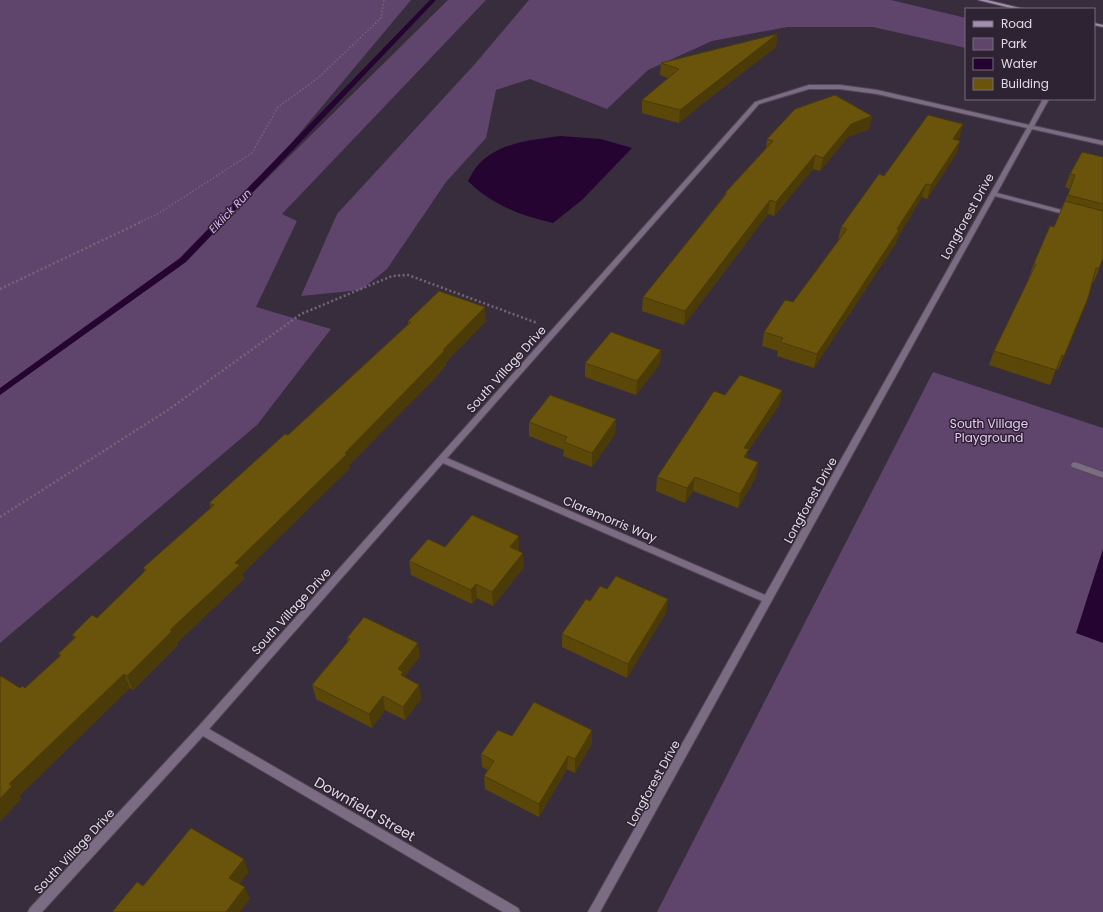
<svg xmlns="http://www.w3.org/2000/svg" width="1103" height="912" font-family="Poppins,sans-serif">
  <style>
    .green { fill: #5f446b }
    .water { fill: #250431 }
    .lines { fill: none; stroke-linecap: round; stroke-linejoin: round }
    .stream { fill: #250431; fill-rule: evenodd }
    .lane-casing { stroke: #534958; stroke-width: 2 }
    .street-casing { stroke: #534958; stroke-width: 2 }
    .secondary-casing { stroke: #534958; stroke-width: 2 }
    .path-far1 { stroke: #716876; stroke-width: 1.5; stroke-dasharray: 1.5 2; stroke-linecap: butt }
    .path { stroke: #716876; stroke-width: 2.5; stroke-dasharray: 2 2.5; stroke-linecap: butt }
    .lane { fill: #7c6c83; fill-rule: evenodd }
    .street { fill: #7c6c83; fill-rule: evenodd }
    .secondary { fill: #a58cb1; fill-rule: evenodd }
    .wall { fill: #5b4809 }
    .shaded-wall { fill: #4a3b08 }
    .building { fill: #6a540b; stroke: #4a3b08 }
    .labels { text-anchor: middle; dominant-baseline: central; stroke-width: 3; stroke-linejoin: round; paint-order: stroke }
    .far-water-label { font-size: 11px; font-style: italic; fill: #e2aefb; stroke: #2e2333 }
    .street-label { font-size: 12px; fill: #e1dae5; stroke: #2e2333 }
    .park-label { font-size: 12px; fill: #e8c8f7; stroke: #2e2333 }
    .near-street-label { font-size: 14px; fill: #e1dae5; stroke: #2e2333 }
  </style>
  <rect width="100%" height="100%" fill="#382d3d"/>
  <!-- green -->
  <path class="green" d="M0,0h411l-173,207 210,-207h38l-204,214 15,7 -41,86 75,22 -74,96 -257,218z
    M529,0h362l75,18v30l-93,-21h-86l-75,14 -64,29 -41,39 -77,-30 -34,11 -10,48 -40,44 -59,87 -26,21 -60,6 36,-82 137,-149z
    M933,372l170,56v484h-446z"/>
  <!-- water -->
  <path class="water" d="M560,136l41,3 31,9 -50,52 -29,23c-33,-8 -61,-18 -85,-42 3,-5 6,-12 10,-16 21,-23 54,-25 82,-29z
    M1103,549v94l-27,-10z"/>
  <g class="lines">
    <!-- stream -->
    <path class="stream" d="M430,0h6l-250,262 -186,133v-7l180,-130z"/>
    <!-- lane casing -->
    <g class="lane-casing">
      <path id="lane" d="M1075,462l28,10v6l-31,-11 -1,-2 1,-2z"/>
    </g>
    <!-- street casing -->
    <g class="street-casing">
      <path id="street" d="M809,85h31l37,5 152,35 14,-26h6l-15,27 69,15v4l-71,-16 -35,64 76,20 1,1 -3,2 -76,-20 -395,716h-12l174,-311 -319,-138 -234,266 309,179 2,4h-17l-300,-176 -161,176h-14l2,-4 168,-181 557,-625zM809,89h31l37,5 150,34 -262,467 -318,-137 312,-354z"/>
    </g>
    <!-- secondary casing -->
    <g class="secondary-casing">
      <path id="secondary" d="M978,0h9l37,9h-9z
        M1094,23l9,2v2l-9,-2z"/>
    </g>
    <!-- path-far1 -->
    <path class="path-far1" d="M138,223l18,-8 96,-62 26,-46 40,-29 63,-60 3,-18"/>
    <!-- path -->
    <path class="path" d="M0,289l141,-67
      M0,517l168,-107 133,-96 91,-38 16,-1 129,48"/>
    <!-- lane -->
    <use href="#lane" class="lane"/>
    <!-- street -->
    <use href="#street" class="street"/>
    <!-- secondary -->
    <use href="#secondary" class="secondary"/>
  </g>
  <!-- wall -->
  <path class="wall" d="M777,34l-1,13 -74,57 -23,19 -37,-10v-13l26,-22 -8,-3 1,-12z
    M872,116l-3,13 -21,8 -28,34 -7,-2 -39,47 -6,-2 -84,111 -42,-14 1,-14 81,-101 1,-3 41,-45 1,-9z
    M960,137l-3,3 3,1 -4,13 -29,45 -5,-2 -24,40 -2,6 -82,125 -37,-12 1,-5 -16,-5 2,-14 29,-30 45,-61 3,-14z
    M1103,157v101l-9,24h-2l-4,16 -30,72 -2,-1 -6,16 -61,-20 5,-14 36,-74h-1l5,-14 20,-36 16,-38 -5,-2 5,-13z
    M408,321h78l-40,41v3l-11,13 -86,87 1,3 -108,106 2,5 -67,64 1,2 -45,45 -3,-2 -111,108 2,3 -21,22 20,-133h5l35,-31 -2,-3 16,-16 -2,-3 25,-17 48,-46 -2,-4 68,-60 -2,-5 79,-68 120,-111z
    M661,350l-1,14 -24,31 -51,-18v-14z
    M725,395l55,9 -32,47 -1,7 11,4 -2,15 -18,31 -45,-17 -8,12 -29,-12 1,-14z
    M616,419l-1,15 -23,33 -29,-11 1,-6 -35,-14v-14z
    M445,547l74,3v1l5,16 -31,39 -16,-8 -5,6 -61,-29 -2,-14z
    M607,589l61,10 -2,14 -39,65 -65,-31v-13l28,-33z
    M347,638l73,18 -16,21 15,8 2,14 -16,21 -20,-10 -13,18 -56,-29 -4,-14 36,-43z
    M592,730v13l-17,30 -8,-4 -28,48 -54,-28 -1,-13 4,-6 -6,-3 -1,-13 31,-18z"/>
  <!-- shaded-wall -->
  <path class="shaded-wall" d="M777,34l-1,13 -74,57 -23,19 1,-13 23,-18z
    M872,116l-3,13 -21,8 -28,34 3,-13 28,-34z
    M963,124l-3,13 -11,15 4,-13z
    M960,141l-4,13 -29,45 4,-14z
    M815,155l-2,14 -39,47 2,-14z
    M926,184l-4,13 -24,40 -2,6 -82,125 3,-14z
    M770,200l-2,14 -84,111 1,-14z
    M485,307l1,14 -40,41v3l-11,13 -86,87 1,3 -108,106 2,5 -67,64 1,2 -45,45 -6,-14 108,-113 110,-110 98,-103z
    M661,350l-1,14 -24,31 1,-14z
    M782,390l-2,14 -32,47 -2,12 -5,8 3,-23z
    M616,419l-1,15 -23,33v-14z
    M758,462l-2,15 -18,31 2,-14z
    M695,477l-2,14 -8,12 2,-15z
    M519,536v14l-9,11v-14z
    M523,553l1,14 -31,39 -1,-14z
    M476,584l1,14 -5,6 -1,-14z
    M668,599l-2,14 -39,65 1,-14z
    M418,643l2,13 -16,21 1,8 -7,-16z
    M124,674l6,14 -111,108 2,3 -21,22v-22l9,-15z
    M419,685l2,14 -16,21 -2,-13z
    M383,696l2,14 -13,18 -3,-14z
    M592,730v13l-17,30v-14z
    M568,756l-1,13 -28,48v-13z
    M244,859l5,13 -14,18 -6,-12z
    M245,887l5,12 -10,13h-14z"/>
  <!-- building -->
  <path class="building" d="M777,34l-74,58 -23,18 -38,-10 37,-31 -18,-6z
    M835,95l37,21 -21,8 -28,34 -8,-3 -39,47 -6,-2 -85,111 -42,-14 84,-104h-2l48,-52 -6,-2 28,-30z
    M928,115l35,9 -10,15 7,2 -29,44 -5,-1 -29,45 2,1 -82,124 -37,-12 3,-4 -19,-6 21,-32 8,2 54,-73 -6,-2 38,-53 5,2z
    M1082,152l21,5v47l-35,-9 7,-20 -5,-1z
    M1065,201l38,10v47l-4,10h-3l-8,30 -24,58 -2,-1 -6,15 -62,-19 42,-87 -2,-1 16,-37 4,1z
    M439,291l46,16 -42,43h2l-12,13 -88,90 2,1 -112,109 5,2 -70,65 2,1 -45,45 -3,-2 -115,110 3,2 -12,13v-122l1,-1 19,12 2,-2 3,2 36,-33 -3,-1 18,-17 -4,-2 20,-20 5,3 49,-48 -3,-2 71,-63 -5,-2 76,-69 3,1 123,-113 -3,-1z
    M611,332l50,18 -24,31 -52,-18z
    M740,375l42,15 -38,58 5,1 -5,8 14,5 -18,32 -45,-17 -8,11 -30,-11 57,-86 11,4z
    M550,395l66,24 -24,34 -28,-11 3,-5 -38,-15z
    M472,515l47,21 -9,11 13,6 -31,39 -16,-8 -5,6 -62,-29 19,-22 17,8z
    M616,576l52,23 -40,65 -66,-30 24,-35 4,2 10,-15 7,3z
    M364,617l54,26 -20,26 5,3 -2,3 18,10 -16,22 -20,-11 -14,18 -57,-29 38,-46 -3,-1z
    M534,702l58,28 -17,29 -7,-3 -29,48 -55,-28 10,-15 -13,-7 17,-24 14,6z
    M191,828l53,31 -15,19 16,9 -19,25h-114l25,-30 6,4z"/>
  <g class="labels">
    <!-- far-water labels -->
    <g class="far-water-label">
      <text transform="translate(230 211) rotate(-46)">Elklick Run</text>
    </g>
    <!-- street labels -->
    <g class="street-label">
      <text transform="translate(967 216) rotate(-61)">Longforest Drive</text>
      <text transform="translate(506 369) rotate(-48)">South Village Drive</text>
      <text transform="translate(810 500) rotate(-61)">Longforest Drive</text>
      <text transform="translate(610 519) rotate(23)">Claremorris Way</text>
      <text transform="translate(291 611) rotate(-48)">South Village Drive</text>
      <text transform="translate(653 783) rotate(-61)">Longforest Drive</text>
      <text transform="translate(74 851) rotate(-47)">South Village Drive</text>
    </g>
    <!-- park labels -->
    <g class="park-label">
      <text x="989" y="423">South Village<tspan x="989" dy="14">Playground</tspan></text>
    </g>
    <!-- near-street labels -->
    <g class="near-street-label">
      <text transform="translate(365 809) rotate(30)">Downfield Street</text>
    </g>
  </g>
  <!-- legend -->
  <rect x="965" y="8" width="130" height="92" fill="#2e2333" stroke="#766c7a"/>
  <rect x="973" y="21" width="20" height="6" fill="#a58cb1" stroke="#766c7a"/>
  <text x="1001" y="28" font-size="12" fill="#e1dae5">Road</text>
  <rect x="973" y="38" width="20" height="12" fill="#5f446b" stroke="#766c7a"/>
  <text x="1001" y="48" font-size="12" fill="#e1dae5">Park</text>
  <rect x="973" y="58" width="20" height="12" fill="#250431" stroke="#766c7a"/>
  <text x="1001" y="68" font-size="12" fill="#e1dae5">Water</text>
  <rect x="973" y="78" width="20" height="12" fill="#6a540b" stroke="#766c7a"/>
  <text x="1001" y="88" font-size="12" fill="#e1dae5">Building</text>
</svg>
